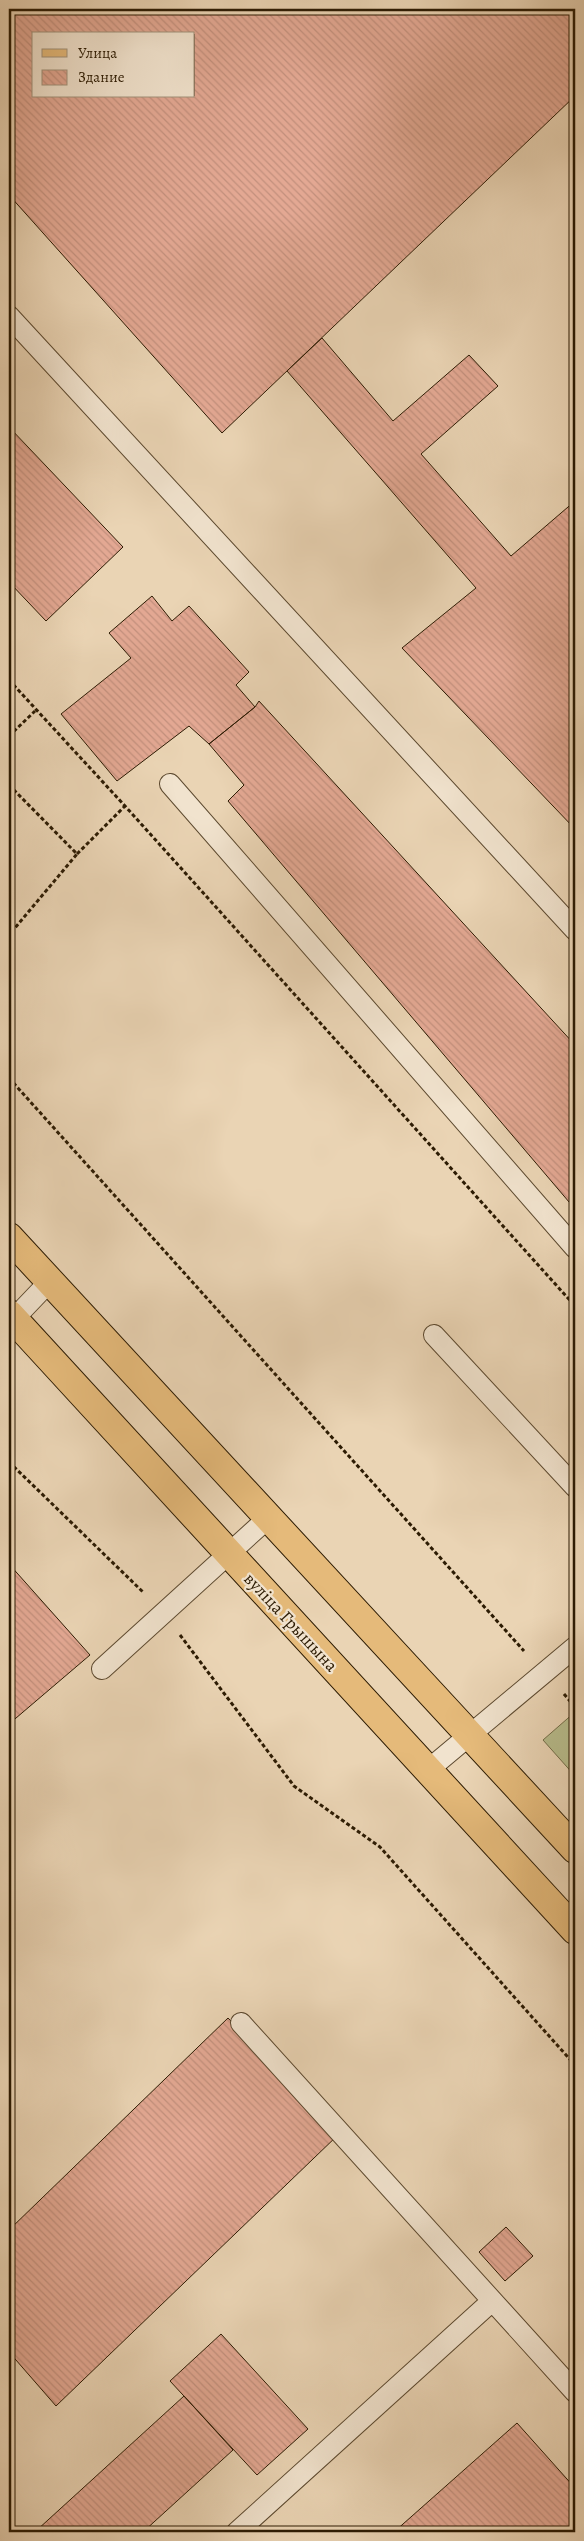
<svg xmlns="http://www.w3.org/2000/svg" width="584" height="2541" font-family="Alegreya,serif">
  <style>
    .green { fill: #b7bc8c; stroke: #726c48 }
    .building { fill: url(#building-back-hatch); stroke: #2c1b03; fill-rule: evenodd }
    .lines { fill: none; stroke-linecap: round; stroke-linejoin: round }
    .service-casing { stroke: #5c492f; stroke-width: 22 }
    .primary-casing { stroke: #2c1b03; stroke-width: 30 }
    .path { stroke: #2c1b03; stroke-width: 3; stroke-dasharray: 4 2.5; stroke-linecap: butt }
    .service { stroke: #f1e3ce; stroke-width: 20 }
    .primary { stroke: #e5ba7a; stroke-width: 28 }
    .labels { text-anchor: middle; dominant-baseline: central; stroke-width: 4.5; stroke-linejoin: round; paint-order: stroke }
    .street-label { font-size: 18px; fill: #2c1b03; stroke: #f1e3ce }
  </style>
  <defs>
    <pattern id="building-back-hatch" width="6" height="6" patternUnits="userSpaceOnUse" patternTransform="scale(1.25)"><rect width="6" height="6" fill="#e3a893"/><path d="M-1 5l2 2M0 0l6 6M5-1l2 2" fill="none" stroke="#c3907d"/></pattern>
  </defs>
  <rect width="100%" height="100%" fill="#ead4b4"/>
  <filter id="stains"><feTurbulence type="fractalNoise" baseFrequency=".004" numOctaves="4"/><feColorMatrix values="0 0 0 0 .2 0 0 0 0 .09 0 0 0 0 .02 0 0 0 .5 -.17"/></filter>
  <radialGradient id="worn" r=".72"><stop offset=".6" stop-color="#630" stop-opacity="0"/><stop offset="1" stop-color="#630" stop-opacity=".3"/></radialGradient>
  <!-- green -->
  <path class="green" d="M575,1712v64l-32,-36z"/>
  <!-- building -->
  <path class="building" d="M9,9h566v87l-353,337 -213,-238zM34,34h160v62h-160z
    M322,338l71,83 76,-66 29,31 -77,68 90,102 64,-55v328l-173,-181 74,-60 -189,-217z
    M9,427l114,120 -77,74 -37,-39z
    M152,596l20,25 17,-15 60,66 -13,13 19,22 -46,37 -20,-18 -72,55 -56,-67 70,-56 -22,-25z
    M259,701l316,344v164l-347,-408 16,-16 -35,-41 46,-37z
    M9,1564l81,91 -81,69z
    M228,2018l111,116 -283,272 -47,-54v-122z
    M506,2227l27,29 -28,25 -26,-29z
    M221,2334l87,95 -51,46 -87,-94z
    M184,2396l49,54 -90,82h-103l-3,-2z
    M517,2423l58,65v44h-181z"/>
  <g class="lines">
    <!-- service casing -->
    <g class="service-casing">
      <path id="service" d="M9,316l566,614
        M170,784l405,464
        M9,1324l41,-43
        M434,1335l141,152
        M102,1669l166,-151
        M428,1770l147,-123
        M241,2023l334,369
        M237,2532l255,-231"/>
    </g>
    <!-- primary casing -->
    <g class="primary-casing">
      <path id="primary" d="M9,1237l566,612
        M9,1314l566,616"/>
    </g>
    <!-- path -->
    <path class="path" d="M9,680l116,126 450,500
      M9,736l26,-25
      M9,785l68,69 -68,81
      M77,854l48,-48
      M9,1078l515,573
      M9,1462l135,131
      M180,1635l114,151 86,61 195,218
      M564,1694l11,13"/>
    <!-- service -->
    <use href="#service" class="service"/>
    <!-- primary -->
    <use href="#primary" class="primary"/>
  </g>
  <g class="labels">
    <!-- street labels -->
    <g class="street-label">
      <text transform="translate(291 1622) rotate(47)">вуліца Грышына</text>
    </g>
  </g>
  <!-- margin -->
  <rect width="584" height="2541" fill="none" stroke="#ead4b4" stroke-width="30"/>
  <rect x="10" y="10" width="564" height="2521" fill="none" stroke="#2c1b03" stroke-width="2.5"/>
  <rect x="15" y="15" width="554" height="2511" fill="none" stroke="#2c1b03"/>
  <!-- legend -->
  <rect x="32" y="32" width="162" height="65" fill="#f1e3ce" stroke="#a2937d"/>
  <rect x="42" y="49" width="25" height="8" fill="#e5ba7a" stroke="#a2937d"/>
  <text x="78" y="58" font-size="15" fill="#2c1b03">Улица</text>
  <rect x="42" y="70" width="25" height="15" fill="url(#building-back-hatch)" stroke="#a2937d"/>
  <text x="78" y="82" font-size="15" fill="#2c1b03">Здание</text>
  <rect width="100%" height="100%" filter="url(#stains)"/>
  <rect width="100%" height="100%" fill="url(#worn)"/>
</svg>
